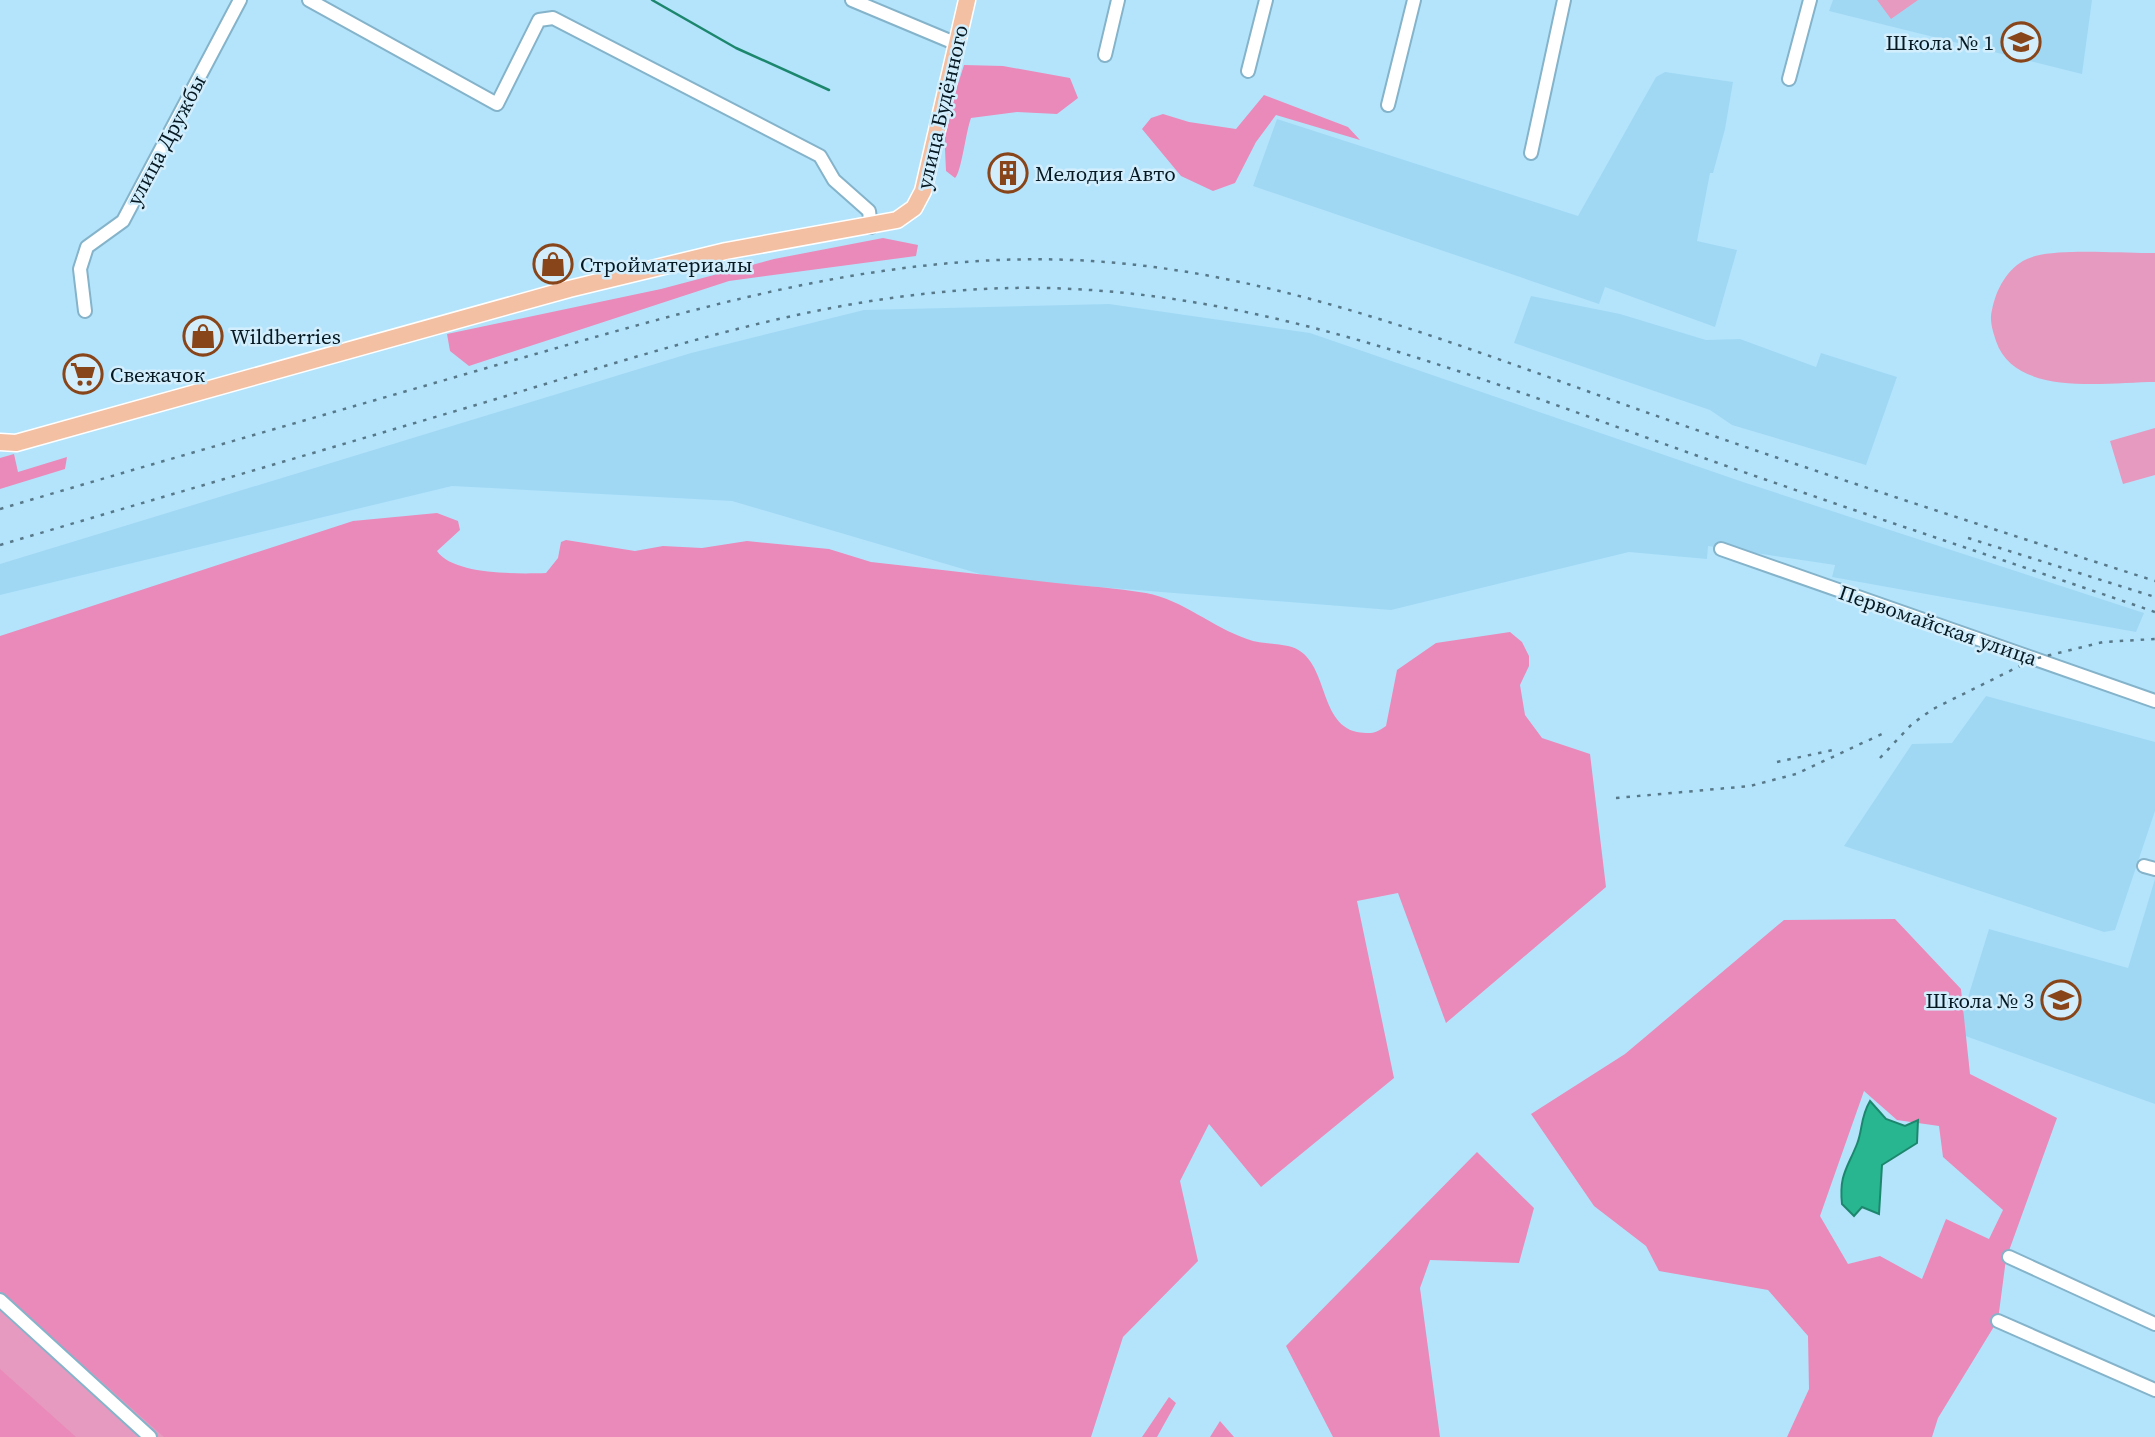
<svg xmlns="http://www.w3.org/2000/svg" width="2155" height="1437" font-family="'Source Serif 4',serif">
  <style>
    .built { fill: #a0d8f4 }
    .green { fill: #e69abf }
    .forest { fill: #ea8aba; fill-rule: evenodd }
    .water { fill: #27b68f; stroke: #1d876e; stroke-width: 2 }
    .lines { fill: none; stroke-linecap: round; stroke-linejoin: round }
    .stream { stroke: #1d876e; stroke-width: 2.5 }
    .minor-casing { stroke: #84b3ca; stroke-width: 16 }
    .major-casing { stroke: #fff; stroke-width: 19 }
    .minor { stroke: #fff; stroke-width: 12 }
    .major { stroke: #f4c0a3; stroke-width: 16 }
    .rail { stroke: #587989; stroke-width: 2.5; stroke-dasharray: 3.5 7; stroke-linecap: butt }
    .labels { text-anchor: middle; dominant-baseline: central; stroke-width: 5; stroke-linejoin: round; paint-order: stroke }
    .poi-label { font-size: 21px; fill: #061922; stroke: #d2eefd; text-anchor: start }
    .street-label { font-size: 21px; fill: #061922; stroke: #d2eefd }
  </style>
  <rect width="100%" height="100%" fill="#b4e4fc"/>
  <!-- built -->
  <path class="built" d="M1833,0h259l-10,74 -253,-63z
    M1665,72l68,10 -8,47 -12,44h-3l-13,68 40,9 -22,77 -110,-40 -6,17 -346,-118 24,-67 301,97 78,-139z
    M1531,296l89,18 86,26 34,-1 76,28 5,-14 76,24 -31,88 -134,-40 -22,-15 -196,-67z
    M1109,304l201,29 433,149 401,131 -8,19 -304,-55 3,-12 -127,-19 -1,13 -78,-7 -238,58 -394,-31 -265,-78 -280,-15 -452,109v-31l691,-211 173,-43z
    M1986,696l169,46v69l-40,119 -11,2 -260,-86 68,-102 40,-1z
    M2155,879v225l-198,-71 32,-104 139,39z"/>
  <!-- green -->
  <path class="green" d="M1877,0h41l-27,19z
    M2155,253v129c-48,0 -140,16 -159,-41 -3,-9 -7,-21 -4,-31 4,-20 15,-42 35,-51 25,-12 98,-5 128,-6z
    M2155,428v47l-32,9 -13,-43z
    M0,1284l171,153h-99l-72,-64z"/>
  <!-- forest -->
  <path class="forest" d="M964,65l39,1 67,12 8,20 -21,16 -40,-2 -46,6c-5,13 -10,56 -16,60l-9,-7 -2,-43z
    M1264,95l84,32 12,13 -84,-25 -20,27 -21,41 -22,8 -32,-15 -39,-47 9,-11 12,-4 26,8 47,7z
    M883,238l35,7 -2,11 -187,25 -260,85 -19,-15 -3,-17 214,-45 113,-30z
    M14,454l4,18 49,-15 -2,12 -65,20v-31z
    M437,513l21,8 2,9 -23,21c16,24 81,23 109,22l12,-15 3,-16 5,-2 69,11 28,-5 39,2 45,-7 82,8 42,13c62,7 123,14 185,21 30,3 60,5 90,10 37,7 66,34 101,46 13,5 28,4 41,7 42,9 28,77 69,86 14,2 18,2 29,-6l11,-56 39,-27 74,-11 12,10 7,14v10l-9,19 5,30 17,23 48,16 16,133 -160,136 -48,-130 -41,8 37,177 -133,109 -52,-63 -29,57 18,80 -75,76 -32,100h-927l-164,-146v-655l353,-115z
    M1895,919l66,70 9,85 87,44 -51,141 -8,61 -60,98 -6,19h-145l22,-48 -1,-53 -40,-46 -109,-19 -13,-25 -52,-40 -63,-92 94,-60 159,-134zM1864,1091l33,29 42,6 4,31 60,53 -14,29 -43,-20 -24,60 -42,-23 -32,8 -28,-48z
    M1477,1152l57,56 -15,55 -89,-3 -10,28 20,149h-107l-47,-91z
    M0,1369l76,68h-76z
    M1169,1397l7,6 -19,34h-15z
    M1220,1421l14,16h-24z"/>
  <!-- water -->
  <path class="water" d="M1870,1101l16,18 19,7 13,-6 -1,23 -35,22 -3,49 -17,-7 -8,9 -12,-12c-3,-29 5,-35 15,-60 6,-15 3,-26 13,-43z"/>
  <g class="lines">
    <!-- stream -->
    <path class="stream" d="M652,0l84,48 93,42"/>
    <!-- minor casing -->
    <g class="minor-casing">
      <path id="minor" d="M309,0l188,104 42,-84 14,-2 267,138 14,24 35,31 2,16
        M852,0l105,44
        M1105,55l13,-55
        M1248,71l18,-71
        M1789,79l21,-79
        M1388,105l26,-105
        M1531,153l33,-153
        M85,311l-5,-42 7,-22 36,-26 117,-221
        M1721,549l434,152
        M2144,866l11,3
        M2009,1257l146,67
        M0,1300l150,137
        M1998,1321l157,69"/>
    </g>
    <!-- major casing -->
    <g class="major-casing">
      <path id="major" d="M0,442l16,1 553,-154 157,-38 171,-31 17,-12 9,-17 44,-191"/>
    </g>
    <!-- minor -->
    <use href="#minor" class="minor"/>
    <!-- major -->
    <use href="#major" class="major"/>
    <!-- rail -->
    <path class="rail" d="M0,509c165,-49 331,-96 497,-144 194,-55 390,-117 595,-104 194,12 380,90 562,154 166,59 333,112 501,166
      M1968,538l187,59
      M0,545c162,-48 324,-95 486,-143 183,-55 367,-118 560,-114 235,5 454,99 672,175 145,51 292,99 437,149
      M1880,758l32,-34 21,-15 101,-50 69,-17 52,-3
      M1777,762l56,-12
      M1616,798l134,-12 46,-12 88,-41"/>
  </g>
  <!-- icons -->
  <defs>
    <g id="school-ring" transform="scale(2.0125)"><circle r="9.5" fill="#d2eefd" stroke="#89451a" stroke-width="1.5"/><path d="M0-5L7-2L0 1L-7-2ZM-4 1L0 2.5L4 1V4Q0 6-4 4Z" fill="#89451a"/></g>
    <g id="building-ring" transform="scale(2.0125)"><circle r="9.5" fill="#d2eefd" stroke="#89451a" stroke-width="1.5"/><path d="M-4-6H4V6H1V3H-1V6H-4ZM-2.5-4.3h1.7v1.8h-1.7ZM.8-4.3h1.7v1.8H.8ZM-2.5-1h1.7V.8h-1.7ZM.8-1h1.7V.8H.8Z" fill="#89451a"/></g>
    <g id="shop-ring" transform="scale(2.0125)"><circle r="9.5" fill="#d2eefd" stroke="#89451a" stroke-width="1.5"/><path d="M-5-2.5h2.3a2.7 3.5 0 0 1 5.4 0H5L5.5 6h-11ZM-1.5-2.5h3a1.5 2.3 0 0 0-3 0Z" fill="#89451a"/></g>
    <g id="supermarket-ring" transform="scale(2.0125)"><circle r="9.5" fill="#d2eefd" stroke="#89451a" stroke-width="1.5"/><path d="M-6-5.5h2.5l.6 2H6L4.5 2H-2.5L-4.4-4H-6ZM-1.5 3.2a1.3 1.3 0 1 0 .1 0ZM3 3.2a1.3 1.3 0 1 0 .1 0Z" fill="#89451a"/></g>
  </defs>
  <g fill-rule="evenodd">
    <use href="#school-ring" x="2021" y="42"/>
    <use href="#building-ring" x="1008" y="173"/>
    <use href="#shop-ring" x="553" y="264"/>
    <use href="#shop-ring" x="203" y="336"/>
    <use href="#supermarket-ring" x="83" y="374"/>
    <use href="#school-ring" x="2061" y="1000"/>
  </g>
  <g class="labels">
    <!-- poi labels -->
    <g class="poi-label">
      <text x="1994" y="42" text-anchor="end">Школа № 1</text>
      <text x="1035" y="173">Мелодия Авто</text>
      <text x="580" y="264">Стройматериалы</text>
      <text x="230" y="336">Wildberries</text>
      <text x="110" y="374">Свежачок</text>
      <text x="2034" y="1000" text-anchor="end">Школа № 3</text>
    </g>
    <!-- street labels -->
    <g class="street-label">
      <text transform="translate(942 107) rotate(-77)">улица Будённого</text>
      <text transform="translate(166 140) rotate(-62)">улица Дружбы</text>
      <text transform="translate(1938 625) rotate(19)">Первомайская улица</text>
    </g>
  </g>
</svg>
